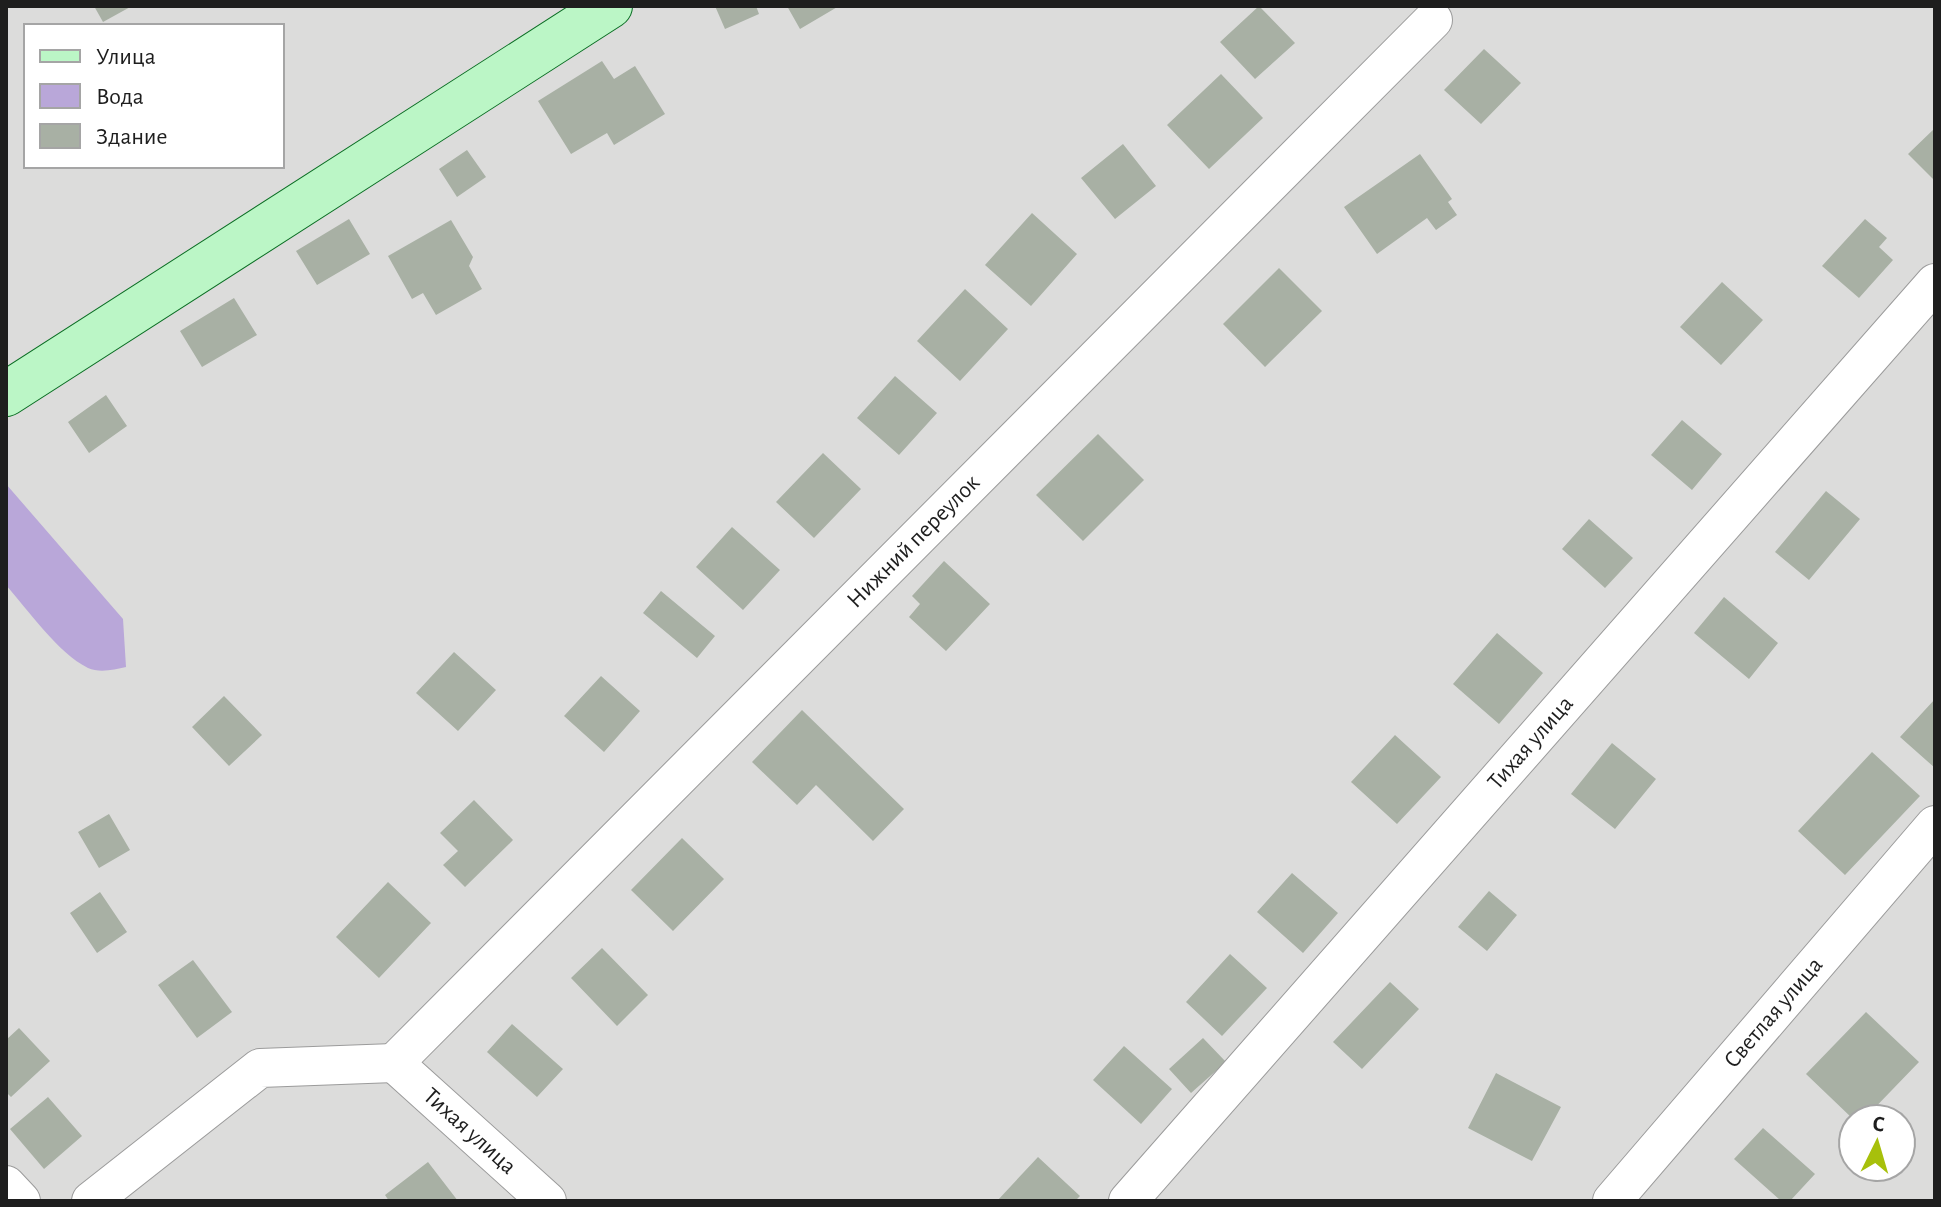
<svg xmlns="http://www.w3.org/2000/svg" width="1941" height="1207" font-family="'Alegreya Sans',sans-serif">
  <style>
    .residential { fill: #dcdcdb; fill-rule: evenodd }
    .water { fill: #b9a7d9 }
    .building { fill: #a8b0a4 }
    .lines { fill: none; stroke-linecap: round; stroke-linejoin: round }
    .street-casing { stroke: #9b9b9b; stroke-width: 40 }
    .secondary-casing { stroke: #0b6e24; stroke-width: 46 }
    .street { stroke: #fff; stroke-width: 38 }
    .secondary { stroke: #bbf6c6; stroke-width: 44 }
    .labels { text-anchor: middle; dominant-baseline: central; stroke-width: 6; stroke-linejoin: round; paint-order: stroke }
    .street-label { font-size: 24px; fill: #1e1e1e; stroke: #fff }
  </style>
  <rect width="100%" height="100%" fill="#e6eee4"/>
  <!-- residential -->
  <path class="residential" d="M6,6h1929v1195h-1929zM26,26h256v140h-256zM1853,1119h48v48h-48z"/>
  <!-- water -->
  <path class="water" d="M6,484l117,135 3,48c-12,3 -27,6 -38,1 -30,-15 -60,-58 -82,-83z"/>
  <!-- building -->
  <path class="building" d="M94,6h38l-29,16z
    M715,6h41l3,8 -34,15z
    M787,6h52l-39,23z
    M1259,6l36,37 -40,36 -35,-37z
    M1484,49l37,34 -40,41 -37,-34z
    M602,61l12,18 21,-13 30,48 -51,31 -7,-12 -36,21 -33,-53z
    M1221,74l42,44 -54,51 -42,-44z
    M1935,128v53l-27,-27z
    M1123,144l33,42 -41,33 -34,-41z
    M467,150l19,27 -29,20 -18,-28z
    M1420,154l32,45 -4,3 9,13 -21,15 -9,-12 -50,36 -33,-47z
    M1032,213l45,41 -46,52 -46,-41z
    M349,219l21,35 -53,31 -21,-34z
    M1865,219l22,19 -8,9 14,13 -34,38 -37,-32z
    M451,220l22,37 -4,9 13,23 -46,26 -13,-22 -11,6 -24,-43z
    M1279,268l43,43 -57,56 -42,-43z
    M1722,282l41,38 -42,45 -41,-38z
    M965,289l43,40 -48,52 -43,-40z
    M234,298l23,37 -55,32 -22,-36z
    M895,376l42,37 -38,42 -42,-37z
    M106,395l21,31 -38,27 -21,-31z
    M1682,420l40,34 -30,36 -41,-35z
    M1098,434l46,46 -61,61 -47,-46z
    M823,453l38,36 -47,49 -38,-36z
    M1826,491l34,28 -51,61 -34,-28z
    M1589,519l44,39 -28,30 -43,-39z
    M732,527l48,43 -37,40 -47,-43z
    M944,561l46,43 -44,47 -37,-34 11,-13 -8,-8z
    M661,591l54,45 -18,22 -54,-45z
    M1724,597l54,46 -29,36 -55,-46z
    M1497,633l46,40 -44,51 -46,-40z
    M454,652l42,38 -38,41 -42,-38z
    M601,676l39,35 -36,41 -40,-36z
    M224,696l38,39 -33,31 -37,-39z
    M1935,699v69l-35,-31z
    M802,710l102,99 -31,32 -57,-56 -19,20 -45,-43z
    M1395,735l46,42 -44,47 -46,-42z
    M1612,743l44,36 -41,50 -44,-35z
    M1872,752l48,44 -75,79 -47,-44z
    M474,800l39,40 -48,47 -22,-22 15,-14 -18,-18z
    M109,814l21,36 -31,18 -21,-36z
    M682,838l42,41 -51,52 -42,-41z
    M1292,873l46,40 -35,40 -46,-41z
    M388,882l43,41 -52,55 -43,-41z
    M1489,891l28,24 -30,36 -29,-24z
    M100,892l27,40 -30,21 -27,-40z
    M602,948l46,47 -31,31 -46,-48z
    M1230,954l37,34 -45,48 -36,-34z
    M193,960l39,52 -35,26 -39,-53z
    M1390,982l29,27 -57,60 -29,-27z
    M1866,1012l53,50 -55,57h-11l-47,-45z
    M512,1024l51,45 -26,28 -50,-45z
    M19,1028l31,33 -39,36 -5,-5v-52z
    M1203,1038l23,24 -35,31 -22,-24z
    M1124,1046l48,43 -31,35 -48,-44z
    M1496,1073l65,34 -29,54 -64,-33z
    M48,1097l34,39 -38,33 -34,-40z
    M1763,1128l52,46 -25,27h-9l-47,-42z
    M1038,1157l42,39 -5,5h-78z
    M428,1162l30,39h-69l-4,-6z"/>
  <g class="lines">
    <!-- street casing -->
    <g class="street-casing">
      <g id="street">
        <path id="s1" d="M394,1063l1039,-1043"/>
        <path id="s2" d="M394,1063l153,138"/>
        <path d="M6,1185l15,16"/>
        <path d="M91,1201l169,-133 134,-5"/>
        <path id="s3" d="M1128,1201l807,-918"/>
        <path id="s4" d="M1612,1201l323,-376"/>
      </g>
    </g>
    <!-- secondary casing -->
    <g class="secondary-casing">
      <path id="secondary" d="M6,394l604,-388"/>
    </g>
    <!-- street -->
    <use href="#street" class="street"/>
    <!-- secondary -->
    <use href="#secondary" class="secondary"/>
  </g>
  <g class="labels">
    <!-- street labels -->
    <g class="street-label">
      <text stroke="none"><textPath href="#s1" startOffset="736">Нижний переулок</textPath></text>
      <text stroke="none"><textPath href="#s3" startOffset="610">Тихая улица</textPath></text>
      <text stroke="none"><textPath href="#s4" startOffset="248">Светлая улица</textPath></text>
      <text stroke="none"><textPath href="#s2" startOffset="102">Тихая улица</textPath></text>
    </g>
  </g>
  <!-- border -->
  <rect width="1941" height="1207" fill="none" stroke="#1e1e1e" stroke-width="16"/>
  <!-- legend -->
  <rect x="24" y="24" width="260" height="144" fill="#ffffff" stroke="#a5a5a5" stroke-width="2"/>
  <rect x="40" y="50" width="40" height="12" fill="#bbf6c6" stroke="#a5a5a5" stroke-width="2"/>
  <text x="96" y="64" font-size="24" fill="#1e1e1e">Улица</text>
  <rect x="40" y="84" width="40" height="24" fill="#b9a7d9" stroke="#a5a5a5" stroke-width="2"/>
  <text x="96" y="104" font-size="24" fill="#1e1e1e">Вода</text>
  <rect x="40" y="124" width="40" height="24" fill="#a8b0a4" stroke="#a5a5a5" stroke-width="2"/>
  <text x="96" y="144" font-size="24" fill="#1e1e1e">Здание</text>
  <!-- north arrow -->
  <g transform="translate(1877 1143) rotate(5)"><circle r="38" fill="#ffffff" stroke="#a5a5a5" stroke-width="2"/>
  <path d="M0-6L14 30L0 20L-14 30Z" fill="#a7c00b"/>
  <text y="-12" font-size="22" font-weight="bold" text-anchor="middle" fill="#1e1e1e">С</text>
  </g>
</svg>
